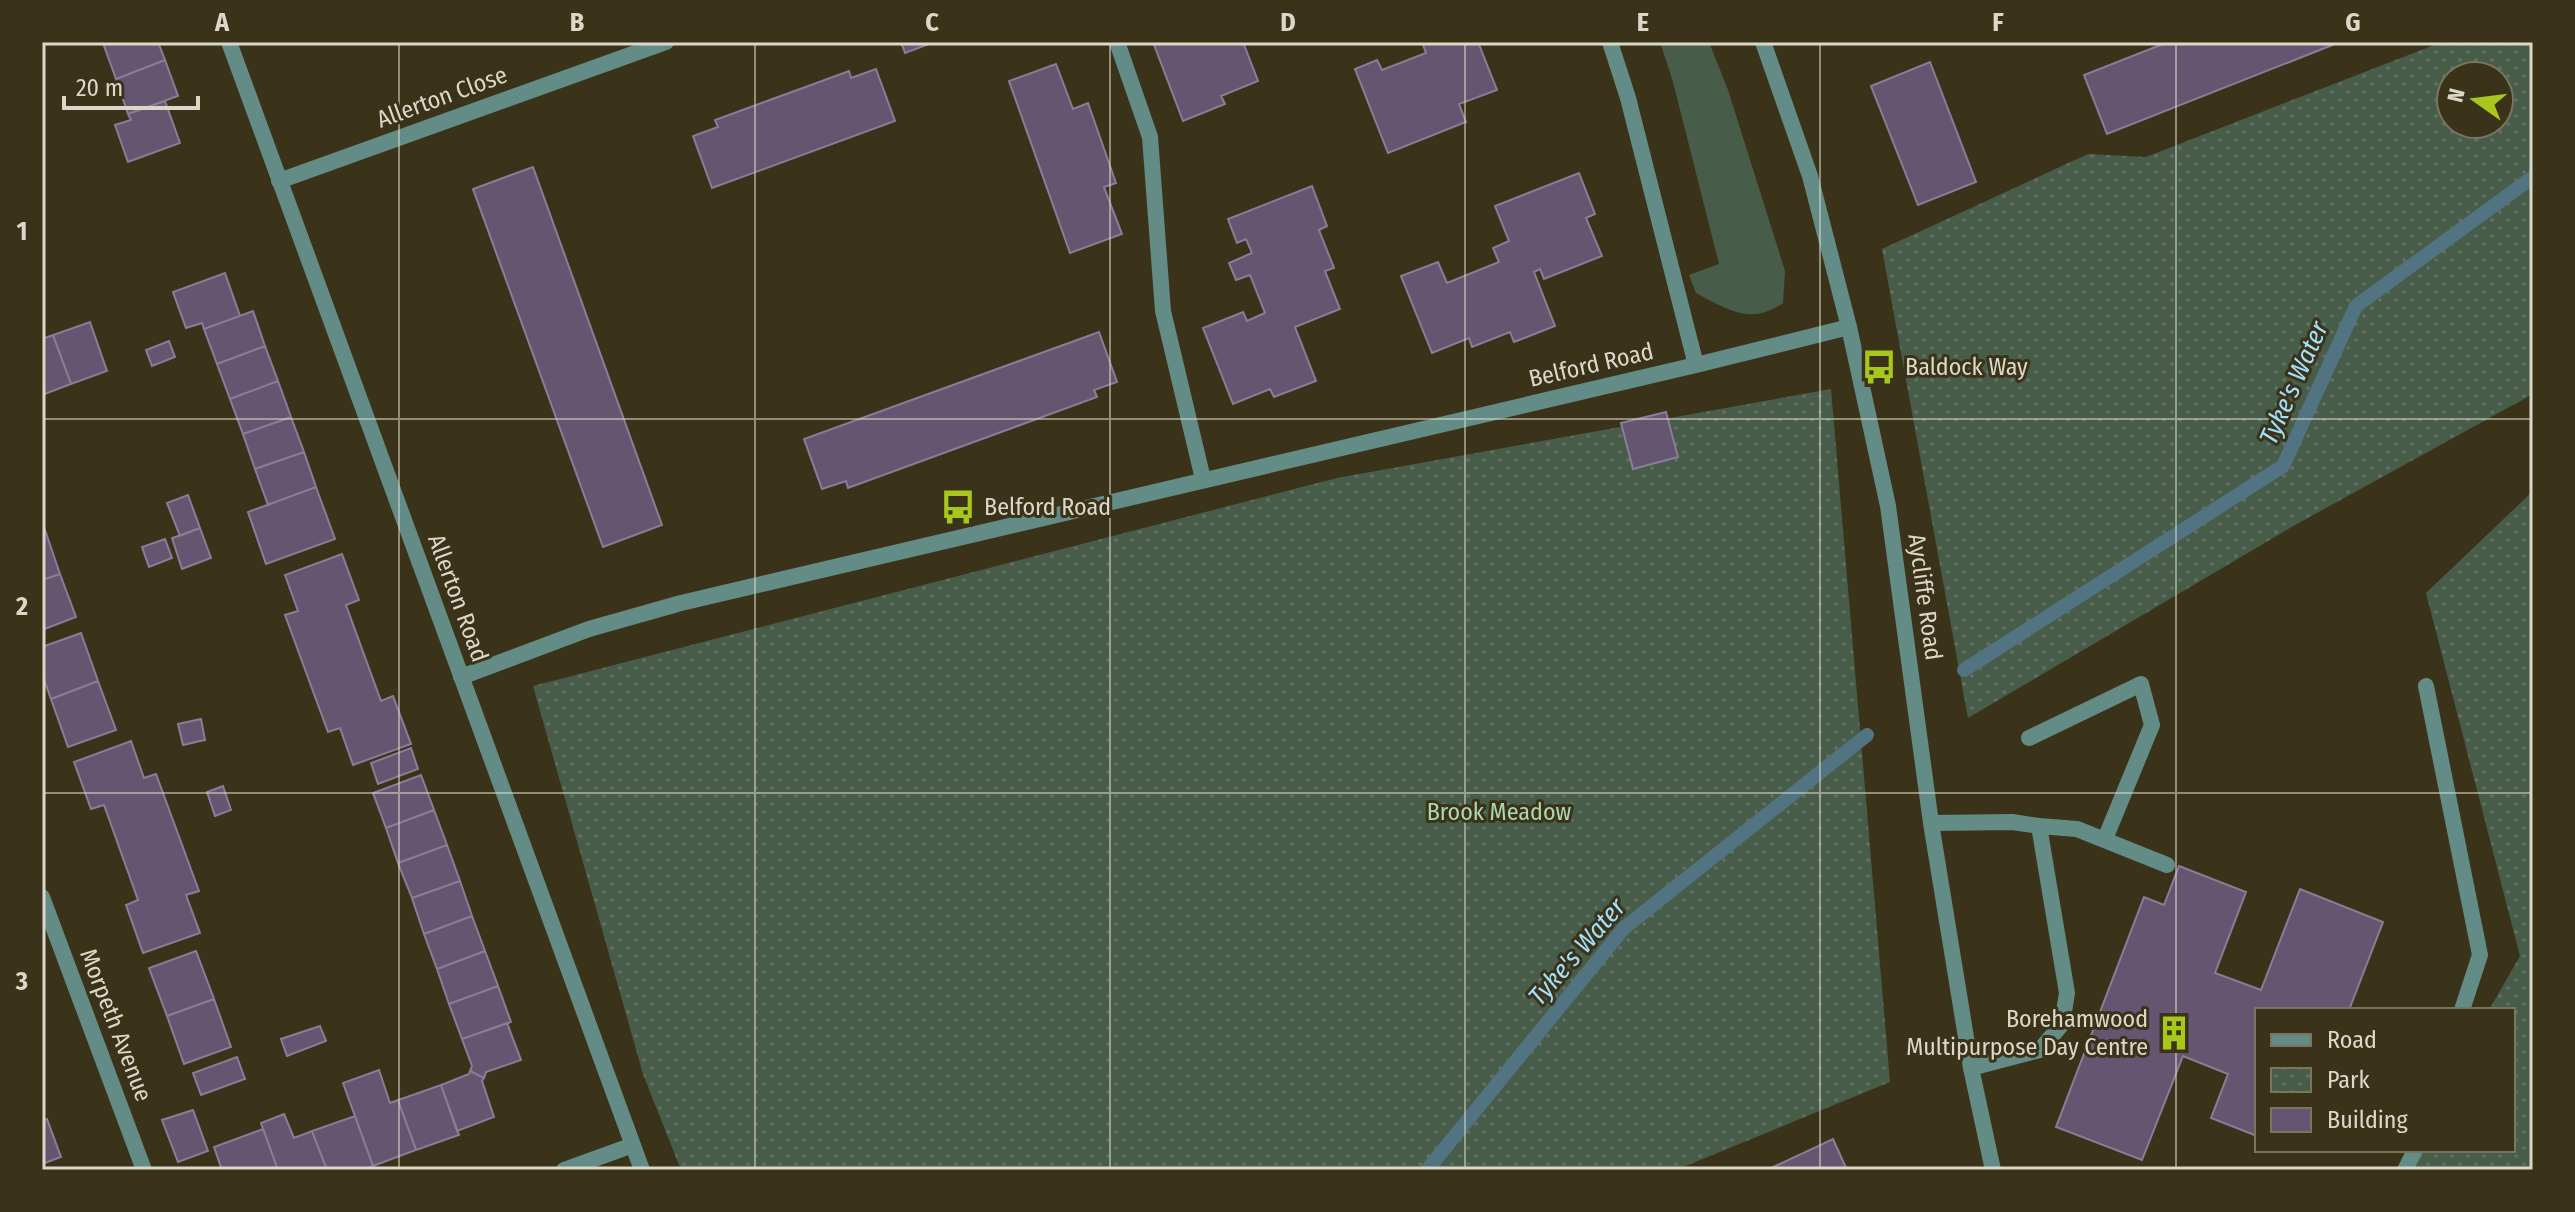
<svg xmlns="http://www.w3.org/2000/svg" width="2575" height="1212" font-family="'Fira Sans Condensed',sans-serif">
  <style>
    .grass { fill: #485c4a }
    .park { fill: url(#park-dots); fill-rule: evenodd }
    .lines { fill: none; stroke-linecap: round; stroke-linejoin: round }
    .stream { stroke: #517382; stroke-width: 14 }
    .building { fill: #645671; stroke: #8a7d96; stroke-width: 2 }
    .service { stroke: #628c85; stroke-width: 16 }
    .minor { stroke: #628c85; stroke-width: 16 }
    .tertiary { stroke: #628c85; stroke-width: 16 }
    .grid { fill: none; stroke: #dcd8c9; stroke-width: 2; stroke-opacity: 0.55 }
    .labels { text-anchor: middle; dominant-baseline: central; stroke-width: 6; stroke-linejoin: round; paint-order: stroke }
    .street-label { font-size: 24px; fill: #dcd8c9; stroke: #3a331a }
    .poi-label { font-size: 24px; fill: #dcd8c9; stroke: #3a331a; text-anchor: start }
    .park-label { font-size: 24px; fill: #a9d8ae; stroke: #3a331a }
    .water-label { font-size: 26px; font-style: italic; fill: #a0e0fc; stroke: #3a331a }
    .neatline { fill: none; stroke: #dcd8c9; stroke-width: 3 }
    .grid-label { font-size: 26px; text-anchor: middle; font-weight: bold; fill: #dcd8c9 }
  </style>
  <defs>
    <pattern id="park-dots" width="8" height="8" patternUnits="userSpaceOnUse" patternTransform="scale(2)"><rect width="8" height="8" fill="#485c4a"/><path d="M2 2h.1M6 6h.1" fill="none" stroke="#627363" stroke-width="1.8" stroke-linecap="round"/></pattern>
  </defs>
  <rect width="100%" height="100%" fill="#3a331a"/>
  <!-- grass -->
  <path class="grass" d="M1660,42h49l19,48 57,181 -2,32c-33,23 -56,6 -87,-10l-7,-18 30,-11 -46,-182z"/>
  <!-- park -->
  <path class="park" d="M2442,42h91v352l-238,131 -327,193 -86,-469 206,-95 58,3zM2451,76h48v48h-48z
    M1831,389l59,693 -214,88h-995l-38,-96 -110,-388 804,-208z
    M2533,491v679h-136l12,-20h104v-140h-24l31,-54 -94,-363z"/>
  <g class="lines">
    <!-- stream -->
    <path class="stream" d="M1964,670l319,-204 73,-160 177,-129
      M1427,1170l197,-242 243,-193"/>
  </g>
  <!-- building -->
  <path class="building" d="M158,42l7,18 -49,19 -13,-36z
    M901,42h33l-29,11z
    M1153,42h90l15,39 -37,15 4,8 -42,17z
    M1422,42h56l19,48 -38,14 7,18 -78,31 -33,-84 22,-9 5,10 44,-17z
    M2168,42h172l-233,92 -23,-59z
    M165,60l13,36 -50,18 -12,-35z
    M1930,62l46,120 -58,23 -47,-119z
    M1056,64l17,45 15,-6 28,80 -12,4 18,47 -52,19 -61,-172z
    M876,69l19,52 -183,67 -19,-52 25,-9 -3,-7 134,-49 2,7z
    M165,101l15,42 -52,19 -13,-37 16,-5 -3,-6z
    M533,167l129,358 -59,22 -130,-358z
    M1579,173l16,41 -9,4 16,38 -58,23 -4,-10 -6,3 21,54 -41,16 -4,-10 -38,15 -3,-9 -37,15 -31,-77 37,-14 9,21 52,-21 -6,-14 16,-7 -14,-35z
    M1312,186l15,40 -8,4 15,38 -9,3 15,38 -45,18 21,54 -42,16 -4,-8 -37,15 -30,-76 40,-16 4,9 18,-8 -15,-38 -14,5 -7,-17 23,-10 -6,-14 -9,4 -9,-24z
    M225,273l15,43 -36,13 -2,-6 -16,5 -13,-36z
    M253,311l12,35 -48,18 -13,-35z
    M90,322l17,49 -36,13 -18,-49z
    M1099,332l18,50 -23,8 3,7 -249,91 -2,-7 -24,8 -18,-50z
    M53,335l18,49 -29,11v-56z
    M169,341l6,16 -23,9 -6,-16z
    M265,346l13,35 -48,18 -13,-35z
    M278,381l13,36 -48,17 -13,-35z
    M1666,412l12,45 -45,12 -12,-46z
    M291,417l13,35 -49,17 -12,-35z
    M304,452l12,35 -48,18 -13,-36z
    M316,487l19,52 -69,25 -18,-52z
    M188,495l12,33 -20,8 -13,-33z
    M200,528l11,30 -29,11 -10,-31z
    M45,530l15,44 -18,6v-49z
    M165,539l7,19 -23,9 -7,-20z
    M342,554l17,46 -13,5 35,96 12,-5 18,48 -58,21 -13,-37 -12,4 -43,-117 13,-4 -13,-36z
    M60,574l16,43 -34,13v-50z
    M81,633l17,48 -47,18 -9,-25v-27z
    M98,681l18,49 -48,17 -17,-48z
    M201,719l4,21 -22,5 -5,-21z
    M131,741l13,37 12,-4 43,117 -13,4 14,38 -57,20 -17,-48 12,-5 -34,-95 -13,4 -17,-47z
    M411,748l7,21 -40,15 -7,-21z
    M421,775l13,35 -48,18 -13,-35z
    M223,786l8,24 -16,6 -8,-24z
    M434,810l13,35 -49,18 -12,-35z
    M447,845l13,36 -48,17 -14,-35z
    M2179,866l67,26 -31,81 46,17 39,-101 83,33 -34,88h-92v126l-46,-18 17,-44 -45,-18 -41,104 -86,-33 88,-230 20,8z
    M460,881l12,35 -48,18 -12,-36z
    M472,916l13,35 -48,18 -13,-35z
    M196,951l18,48 -47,17 -18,-48z
    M485,951l13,35 -49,18 -12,-35z
    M498,986l13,36 -49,17 -13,-35z
    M214,999l17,48 -47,17 -17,-48z
    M507,1023l14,37 -35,12 -2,6 -14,-7 2,-5 -10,-27z
    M320,1026l6,15 -39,15 -6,-17z
    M237,1057l8,22 -44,16 -8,-22z
    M379,1070l11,33 8,-3 18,50 -43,16 -30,-83z
    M470,1071l14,7 -2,3 12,36 -37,14 -16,-46 28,-11z
    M441,1085l18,50 -43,15 -18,-50z
    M193,1110l15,41 -30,11 -16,-42z
    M284,1114l10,24 18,-7 15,39h-49l-17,-47z
    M355,1116l18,50 -11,4h-35l-15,-39z
    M47,1119l14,38 -19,7v-43z
    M263,1129l15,41h-56l-8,-23z
    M1833,1139l14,31h-80z"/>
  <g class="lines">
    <!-- service -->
    <path class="service" d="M2426,686l54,269 -18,55
      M2029,738l112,-54 11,41 -47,114
      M1931,823l81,-1 27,4 28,167 -5,31 -22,26 -69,18
      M2039,826l38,3 90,36
      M2405,1170l10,-20"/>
    <!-- minor -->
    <path class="minor" d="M229,42l413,1128
      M1117,42l33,95 13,174 40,168
      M1610,42l18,56 68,267
      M279,181l387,-139
      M461,677l128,-48 92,-26 1015,-238 153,-38
      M42,897l102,273
      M564,1170l69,-25"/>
    <!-- tertiary -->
    <path class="tertiary" d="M1763,42l47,134 39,151 39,179 43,317 40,245 22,102"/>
  </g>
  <!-- grid -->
  <path class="grid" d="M399,42v1128M755,42v1128M1110,42v1128M1465,42v1128M1820,42v1128M2176,42v1128M42,419h2491M42,793h2491"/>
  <!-- icons -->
  <defs>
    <g id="bus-bare" transform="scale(2.76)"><path d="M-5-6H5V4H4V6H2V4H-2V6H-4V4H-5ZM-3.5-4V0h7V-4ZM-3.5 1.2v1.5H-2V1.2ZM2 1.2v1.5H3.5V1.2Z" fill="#a8c71c" stroke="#3a331a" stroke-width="2.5" paint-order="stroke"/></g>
    <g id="building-bare" transform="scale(2.76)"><path d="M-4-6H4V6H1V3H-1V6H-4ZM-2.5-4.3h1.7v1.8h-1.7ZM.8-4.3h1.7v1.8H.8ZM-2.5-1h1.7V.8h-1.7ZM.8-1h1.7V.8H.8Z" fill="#a8c71c" stroke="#3a331a" stroke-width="2.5" paint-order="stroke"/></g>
  </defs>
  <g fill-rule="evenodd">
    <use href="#bus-bare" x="1879" y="367"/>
    <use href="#bus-bare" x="958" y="507"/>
    <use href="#building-bare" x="2174" y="1033"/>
  </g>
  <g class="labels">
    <!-- street labels -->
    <g class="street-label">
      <text transform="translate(442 97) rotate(-20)">Allerton Close</text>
      <text transform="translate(1591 365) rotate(-13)">Belford Road</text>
      <text transform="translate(1925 597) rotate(82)">Aycliffe Road</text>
      <text transform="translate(458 598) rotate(70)">Allerton Road</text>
      <text transform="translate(116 1025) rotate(69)">Morpeth Avenue</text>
    </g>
    <!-- poi labels -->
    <g class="poi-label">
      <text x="1905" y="367">Baldock Way</text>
      <text x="984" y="507">Belford Road</text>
      <text x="2148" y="1019" text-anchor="end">Borehamwood<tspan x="2148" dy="28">Multipurpose Day Centre</tspan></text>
    </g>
    <!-- park labels -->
    <g class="park-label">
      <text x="1499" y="812">Brook Meadow</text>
    </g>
    <!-- water labels -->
    <g class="water-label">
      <text transform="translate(2294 383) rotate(-66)">Tyke's Water</text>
      <text transform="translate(1577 952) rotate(-49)">Tyke's Water</text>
    </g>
  </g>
  <!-- border -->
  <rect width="2575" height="1212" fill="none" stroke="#3a331a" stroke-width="88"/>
  <!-- legend -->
  <rect x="2255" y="1008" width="260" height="144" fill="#3a331a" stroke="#7b7560" stroke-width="2"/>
  <rect x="2271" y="1034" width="40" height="12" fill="#628c85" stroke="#7b7560" stroke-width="2"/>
  <text x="2327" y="1048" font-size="24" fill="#dcd8c9">Road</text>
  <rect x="2271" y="1068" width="40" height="24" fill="url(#park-dots)" stroke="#7b7560" stroke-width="2"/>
  <text x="2327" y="1088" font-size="24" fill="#dcd8c9">Park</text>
  <rect x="2271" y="1108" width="40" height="24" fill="#645671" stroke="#7b7560" stroke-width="2"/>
  <text x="2327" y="1128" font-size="24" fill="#dcd8c9">Building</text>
  <!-- north arrow -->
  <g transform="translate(2475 100) rotate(284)"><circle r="38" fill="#3a331a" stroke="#7b7560" stroke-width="2"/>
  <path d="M0-6L14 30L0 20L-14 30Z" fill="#a8c71c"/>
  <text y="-12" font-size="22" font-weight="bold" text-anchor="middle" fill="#dcd8c9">N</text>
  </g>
  <!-- scale -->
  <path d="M64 96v12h134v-12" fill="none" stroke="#dcd8c9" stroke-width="4"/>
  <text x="76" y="96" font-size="24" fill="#dcd8c9" stroke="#3a331a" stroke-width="6" paint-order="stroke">20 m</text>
  <rect x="44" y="44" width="2487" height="1124" class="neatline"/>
  <g class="grid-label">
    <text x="222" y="31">A</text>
    <text x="577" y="31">B</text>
    <text x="932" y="31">C</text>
    <text x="1288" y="31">D</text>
    <text x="1643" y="31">E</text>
    <text x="1998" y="31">F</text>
    <text x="2353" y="31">G</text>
    <text x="22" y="240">1</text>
    <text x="22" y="615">2</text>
    <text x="22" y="990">3</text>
  </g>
</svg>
